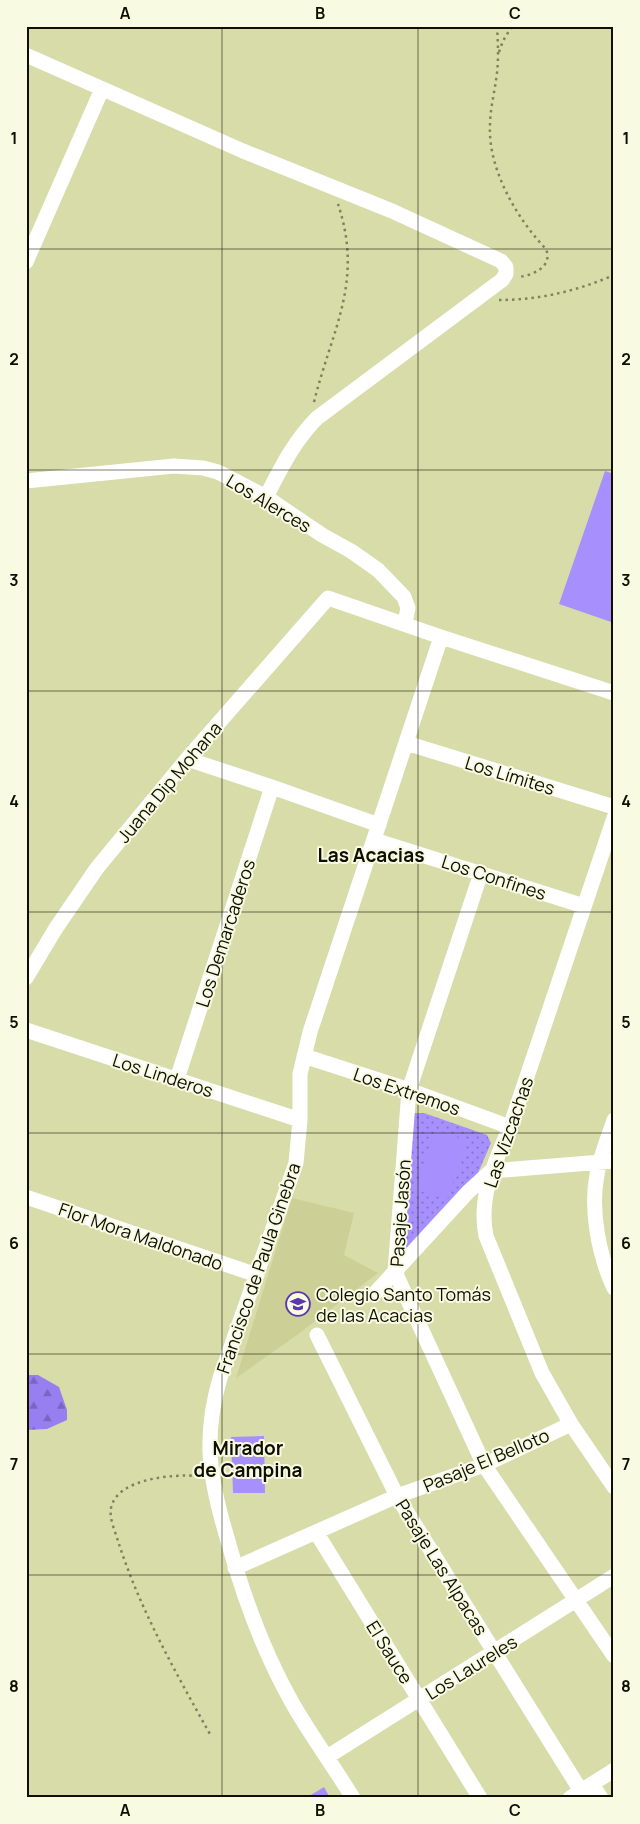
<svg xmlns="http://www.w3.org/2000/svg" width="640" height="1824" font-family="Manrope,sans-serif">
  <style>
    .built { fill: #ccd096 }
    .grass { fill: url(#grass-dots) }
    .forest { fill: url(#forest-firs) }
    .pitch { fill: #a790fd }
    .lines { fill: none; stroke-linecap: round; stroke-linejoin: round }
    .path { stroke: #7f815f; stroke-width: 2.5; stroke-dasharray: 2.5 4; stroke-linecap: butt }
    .street { stroke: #fff; stroke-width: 15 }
    .grid { fill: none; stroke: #0f0f01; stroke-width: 1; stroke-opacity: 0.55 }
    .labels { text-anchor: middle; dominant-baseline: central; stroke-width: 4; stroke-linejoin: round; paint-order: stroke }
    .street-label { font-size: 18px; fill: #0f0f01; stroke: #f8fbe1 }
    .poi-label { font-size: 18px; fill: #0f0f01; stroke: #f8fbe1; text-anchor: start }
    .neighbourhood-label { font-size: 19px; font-weight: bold; fill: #0f0f01; stroke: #f8fbe1 }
    .neatline { fill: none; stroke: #0f0f01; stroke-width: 2 }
    .grid-label { font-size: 16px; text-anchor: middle; font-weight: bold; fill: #0f0f01 }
  </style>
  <defs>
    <pattern id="grass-dots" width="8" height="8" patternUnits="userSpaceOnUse" patternTransform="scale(1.25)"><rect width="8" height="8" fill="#a790fd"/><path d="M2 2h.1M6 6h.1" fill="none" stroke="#8674ca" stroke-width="1.8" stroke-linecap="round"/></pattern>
    <pattern id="forest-firs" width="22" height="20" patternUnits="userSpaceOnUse" patternTransform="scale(1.25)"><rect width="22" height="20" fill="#987ff0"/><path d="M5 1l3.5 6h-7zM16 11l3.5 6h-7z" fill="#7a66c0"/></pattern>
  </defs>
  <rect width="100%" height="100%" fill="#d8dca9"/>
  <!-- built -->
  <path class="built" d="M292,1198l62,15 -10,42 34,18 -81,62 -61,43z"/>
  <!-- grass -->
  <path class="grass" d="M412,1113h12l63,22 4,8 -13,30 -76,81z"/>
  <!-- forest -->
  <path class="forest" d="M26,1375h12l21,12 8,23v10l-20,9 -21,1z"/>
  <!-- pitch -->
  <path class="pitch" d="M605,471l9,3v149l-55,-19z
    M436,1130l32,11 -21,59 -32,-11z
    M264,1436l1,57h-32l-2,-56z
    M324,1787l6,11h-24z"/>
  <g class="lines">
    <!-- path -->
    <path class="path" d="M497,26c1,18 2,36 -1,54 -2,15 -6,30 -6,46 -2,43 27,93 56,123 7,18 -13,26 -27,28
      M499,52l4,-11 9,-15
      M499,300c40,0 78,-9 115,-25
      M314,402c18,-73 50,-120 24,-198
      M198,1476c-24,-2 -81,2 -87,32 -2,10 4,23 7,33 22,69 58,132 93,195"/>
    <!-- street -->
    <path class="street" d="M26,55l217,96 149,60 109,50 5,6v7l-4,6 -185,138c-23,23 -36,50 -51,79
      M26,262l76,-173
      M26,481l148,-15 29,2 15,4 48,25 56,38 29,16 27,19 26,27 4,11 -3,15
      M406,743l208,64
      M187,759l85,28 107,38
      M614,818l-104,309c-15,35 -32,70 -24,109l56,137 29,51 43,63
      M374,840l210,66
      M481,873l-72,217 -14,182 89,193 130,191
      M26,978l30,-50 41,-60 90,-109 141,-161 113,39 173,56
      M26,1030l274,90
      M304,1056l105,34 101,37
      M177,1079l95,-292
      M614,1120c-6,18 -14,37 -17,55 -7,35 2,81 17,113
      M26,1197l231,78
      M376,1292l92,-100 23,-21 123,-10
      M317,1335l80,161 184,295
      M316,1532l164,266
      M235,1568l162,-72 87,-31 87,-41
      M327,1757l287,-181
      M592,1784l9,14
      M353,1798c-19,-31 -41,-61 -59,-92 -30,-52 -50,-107 -66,-165 -18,-60 -26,-101 -8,-163l76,-215 4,-43v-46l10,-42 131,-395
      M570,1798l44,-28"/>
  </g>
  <!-- grid -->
  <path class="grid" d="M222,26v1772M418,26v1772M26,249h588M26,470h588M26,691h588M26,912h588M26,1133h588M26,1354h588M26,1575h588"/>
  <!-- icons -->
  <defs>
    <g id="school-ring" transform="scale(1.25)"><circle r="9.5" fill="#f8fbe1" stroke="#5b37af" stroke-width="1.5"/><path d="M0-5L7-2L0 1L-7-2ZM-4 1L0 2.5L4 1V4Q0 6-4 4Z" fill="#5b37af"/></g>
  </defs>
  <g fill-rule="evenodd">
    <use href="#school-ring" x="298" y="1304"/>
  </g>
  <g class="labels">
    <!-- street labels -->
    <g class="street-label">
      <text transform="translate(269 503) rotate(31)">Los Alerces</text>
      <text transform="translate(510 775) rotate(17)">Los Límites</text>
      <text transform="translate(169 782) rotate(-50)">Juana Dip Mohana</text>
      <text transform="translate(494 877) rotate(18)">Los Confines</text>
      <text transform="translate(225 933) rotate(-72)">Los Demarcaderos</text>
      <text transform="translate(163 1075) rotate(18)">Los Linderos</text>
      <text transform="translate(407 1091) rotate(19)">Los Extremos</text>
      <text transform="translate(508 1132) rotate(-71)">Las Vizcachas</text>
      <text transform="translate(400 1213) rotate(-86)">Pasaje Jasón</text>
      <text transform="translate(141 1236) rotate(19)">Flor Mora Maldonado</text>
      <text transform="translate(258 1268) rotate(-71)">Francisco de Paula Ginebra</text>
      <text transform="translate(486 1460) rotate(-23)">Pasaje El Belloto</text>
      <text transform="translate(442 1567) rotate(58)">Pasaje Las Alpacas</text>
      <text transform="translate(390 1652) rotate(58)">El Sauce</text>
      <text transform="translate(471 1667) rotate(-32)">Los Laureles</text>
    </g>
    <!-- poi labels -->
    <g class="poi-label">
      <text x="316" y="1294">Colegio Santo Tomás<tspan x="316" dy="21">de las Acacias</tspan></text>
    </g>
    <!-- neighbourhood labels -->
    <g class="neighbourhood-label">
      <text x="371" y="855">Las Acacias</text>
      <text x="248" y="1448">Mirador<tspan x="248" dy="22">de Campina</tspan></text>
    </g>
  </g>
  <!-- border -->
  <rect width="640" height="1824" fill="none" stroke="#f8fbe1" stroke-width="55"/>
  <rect x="28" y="28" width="584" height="1768" class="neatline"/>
  <g class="grid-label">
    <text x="125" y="19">A</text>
    <text x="320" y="19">B</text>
    <text x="515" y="19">C</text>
    <text x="14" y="144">1</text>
    <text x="626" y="144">1</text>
    <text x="14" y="365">2</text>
    <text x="626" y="365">2</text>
    <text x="14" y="586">3</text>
    <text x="626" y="586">3</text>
    <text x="14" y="807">4</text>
    <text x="626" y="807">4</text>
    <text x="14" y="1028">5</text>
    <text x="626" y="1028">5</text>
    <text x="14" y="1249">6</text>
    <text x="626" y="1249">6</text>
    <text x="14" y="1470">7</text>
    <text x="626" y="1470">7</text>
    <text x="14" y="1692">8</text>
    <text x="626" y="1692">8</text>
    <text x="125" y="1816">A</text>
    <text x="320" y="1816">B</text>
    <text x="515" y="1816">C</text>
  </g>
</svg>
